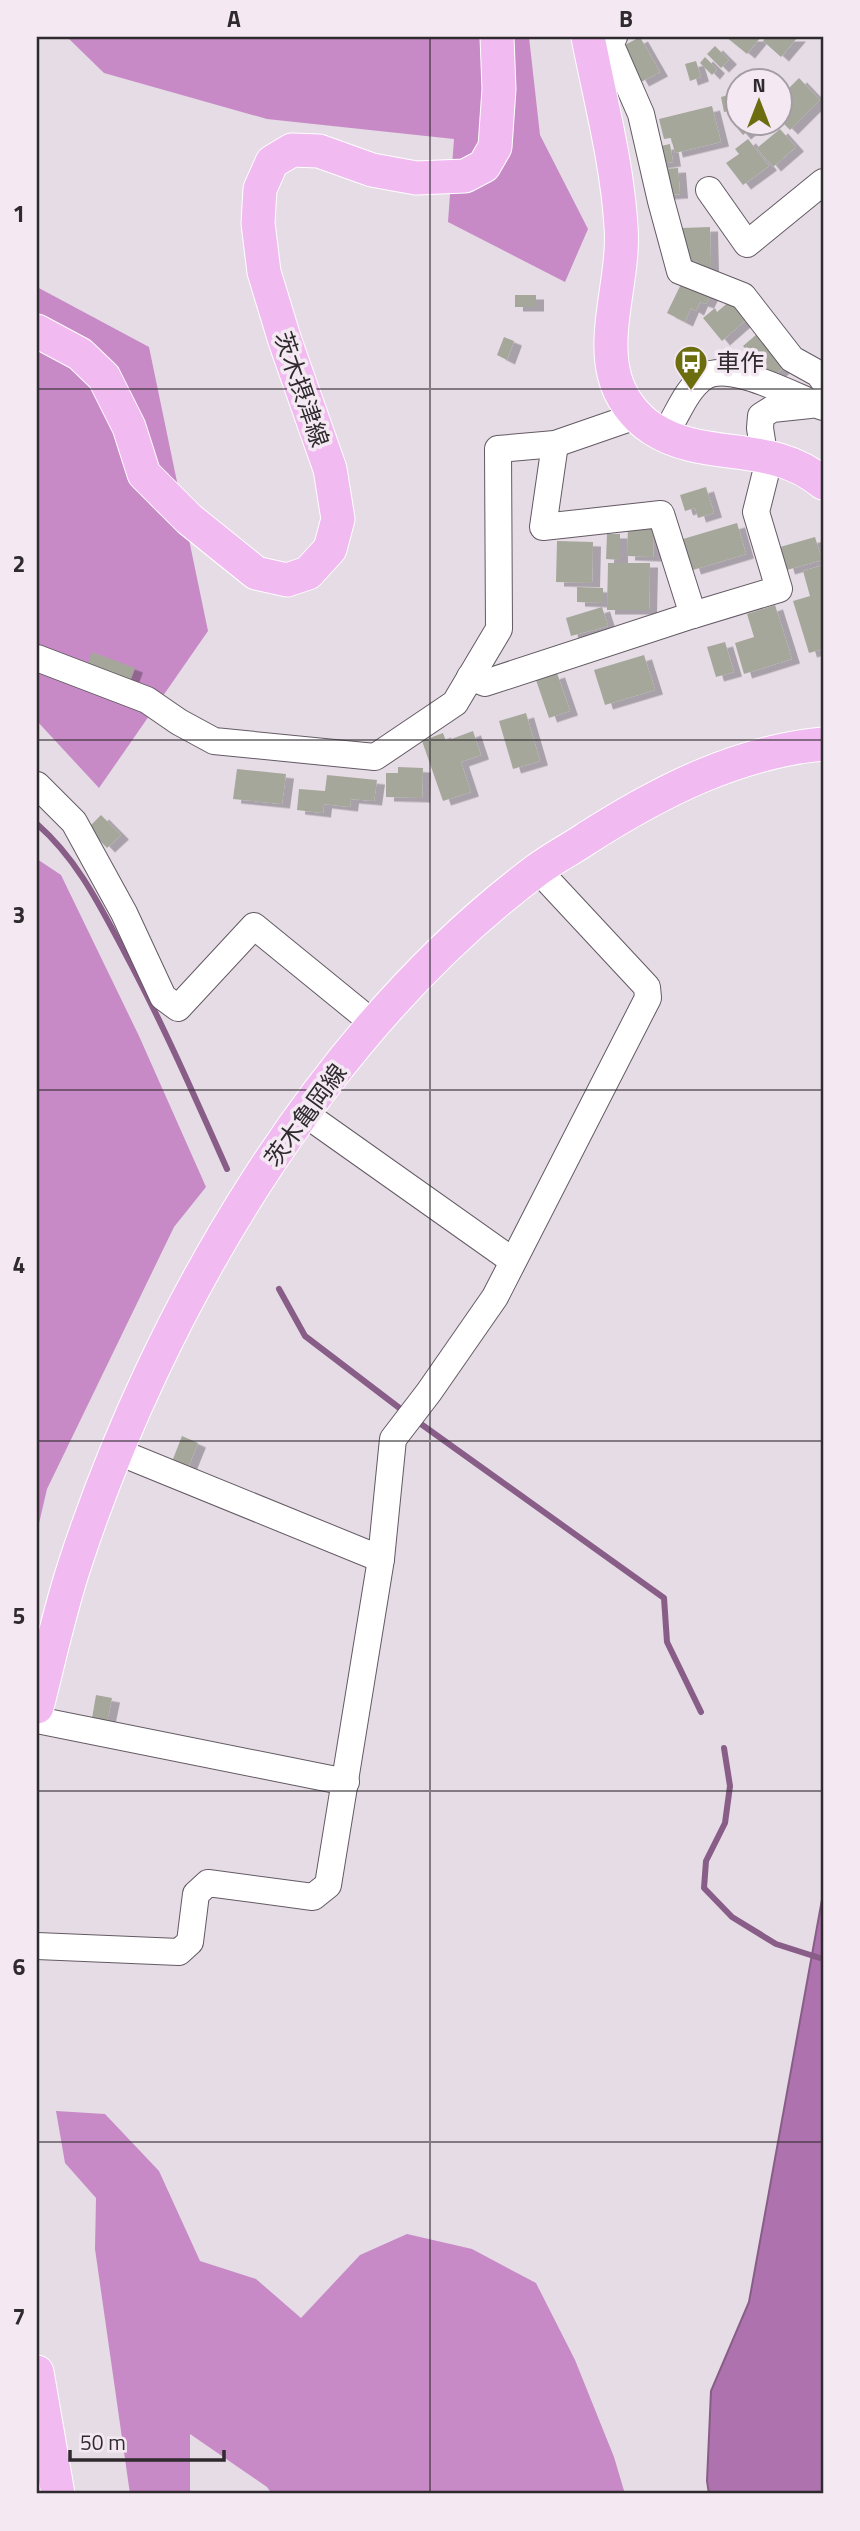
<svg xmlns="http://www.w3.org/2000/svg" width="860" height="2531" viewBox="0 0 860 2531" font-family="'Titillium Web','Noto Sans JP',sans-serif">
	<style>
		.forest { fill: #c78ac6 }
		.water { fill: #ae73ae; stroke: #885d87; stroke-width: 2 }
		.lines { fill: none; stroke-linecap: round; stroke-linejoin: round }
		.stream { stroke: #885d87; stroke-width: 6 }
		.building { fill: #a6a79b; filter: url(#shadow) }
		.minor-casing { stroke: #635a63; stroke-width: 28 }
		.major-casing { stroke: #fff; stroke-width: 35 }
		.minor { stroke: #fff; stroke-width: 26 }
		.major { stroke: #f1baf1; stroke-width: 33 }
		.grid { fill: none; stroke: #2e2a2d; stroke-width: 2; stroke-opacity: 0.55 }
		.labels { text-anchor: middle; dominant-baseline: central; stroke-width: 7; stroke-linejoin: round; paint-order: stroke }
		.poi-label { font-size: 24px; fill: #2e2a2d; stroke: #f4e9f3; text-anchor: start }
		.street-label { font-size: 24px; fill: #2e2a2d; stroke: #f4e9f3 }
		.neatline { fill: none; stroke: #2e2a2d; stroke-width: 2.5 }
		.grid-label { font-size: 23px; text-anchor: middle; font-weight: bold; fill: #2e2a2d }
	</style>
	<defs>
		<filter id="shadow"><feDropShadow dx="8" dy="4.5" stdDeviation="0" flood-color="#0004"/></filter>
	</defs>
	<rect width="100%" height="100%" fill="#e6dce6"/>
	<g class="forest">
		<path d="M 67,37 L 529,37 L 540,135 L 588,229 L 565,282 L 448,222 L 454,139 L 267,119 L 104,73 Z"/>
		<path d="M 37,287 L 149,347 L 208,631 L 99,788 L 37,721 Z"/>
		<path d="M 37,859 L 61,875 L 139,1036 L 206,1187 L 174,1227 L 47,1489 L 37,1532 Z"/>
		<path d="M 56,2111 L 105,2114 L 159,2171 L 200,2261 L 256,2279 L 301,2318 L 360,2255 L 407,2234 L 472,2249 L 536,2283 L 575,2360 L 614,2457 L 625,2494 L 272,2494 L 267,2487 L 190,2434 L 190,2490 L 193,2494 L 130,2494 L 95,2249 L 96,2198 L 65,2163 Z"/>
	</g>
	<path class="water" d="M 823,1894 L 823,2494 L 709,2494 L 707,2481 L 711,2391 L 749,2302 Z"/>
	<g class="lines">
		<g class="stream">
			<path d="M 37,824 C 77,859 99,904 124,951 C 162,1022 194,1095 227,1169"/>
			<path d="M 279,1289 L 305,1336 L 406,1413"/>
			<path d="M 414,1419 L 664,1598 L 667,1642 L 701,1712"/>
			<path d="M 724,1748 L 730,1786 L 725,1823 L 706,1861 L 704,1888 L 732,1917 L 776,1944 L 823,1959"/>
		</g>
	</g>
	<g class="building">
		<path d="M 640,37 L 660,72 L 641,82 L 621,47 Z"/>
		<path d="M 726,37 L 761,37 L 747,54 Z"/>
		<path d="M 766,37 L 798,37 L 781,57 L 763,41 Z"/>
		<path d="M 715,46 L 729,60 L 721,68 L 707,54 Z"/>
		<path d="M 705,57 L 717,69 L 712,75 L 700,63 Z"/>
		<path d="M 696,61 L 701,77 L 690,81 L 685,64 Z"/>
		<path d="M 799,78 L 820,100 L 790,130 L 780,120 L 780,97 Z"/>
		<path d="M 732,94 L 736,110 L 724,112 L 721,97 Z"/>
		<path d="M 712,106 L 721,142 L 675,153 L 671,138 L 664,139 L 659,119 Z"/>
		<path d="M 738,119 L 738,122 L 759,122 L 743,135 L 733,123 Z"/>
		<path d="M 780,129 L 796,147 L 773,167 L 757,148 Z"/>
		<path d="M 748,139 L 769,166 L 743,185 L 726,163 L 739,154 L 735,149 Z"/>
		<path d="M 670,144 L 673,162 L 659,164 L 656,147 Z"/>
		<path d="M 678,168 L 680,194 L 664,195 L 662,169 Z"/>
		<path d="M 710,227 L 711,268 L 698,268 L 697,261 L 684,262 L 682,228 Z"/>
		<path d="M 683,280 L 711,294 L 706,304 L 700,302 L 696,311 L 691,308 L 685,322 L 667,313 Z"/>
		<rect x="515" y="295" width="21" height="12"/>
		<path d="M 731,300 L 747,319 L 722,341 L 703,318 L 715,308 L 717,312 Z"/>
		<path d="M 757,334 L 786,365 L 772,378 L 743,346 Z"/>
		<path d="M 504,337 L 514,341 L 507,360 L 497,355 Z"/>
		<path d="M 706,487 L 714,513 L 698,518 L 695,508 L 685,511 L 680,495 Z"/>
		<path d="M 737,523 L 746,554 L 693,570 L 683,539 Z"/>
		<path d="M 628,526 L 654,527 L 653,557 L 627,556 Z"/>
		<path d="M 607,534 L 620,534 L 620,560 L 606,559 Z"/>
		<path d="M 815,537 L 822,560 L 787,570 L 780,547 Z"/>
		<path d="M 557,541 L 593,542 L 592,583 L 556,582 Z"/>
		<path d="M 608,563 L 650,563 L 649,610 L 607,610 Z"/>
		<path d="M 823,565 L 823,649 L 809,653 L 793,601 L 810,596 L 803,571 Z"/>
		<path d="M 577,587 L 603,588 L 603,603 L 577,602 Z"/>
		<path d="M 775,605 L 792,659 L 744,674 L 735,643 L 754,637 L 747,614 Z"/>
		<path d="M 602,607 L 608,626 L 571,636 L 566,618 Z"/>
		<path d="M 725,642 L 734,672 L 716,677 L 707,647 Z"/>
		<path d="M 92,652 L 135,668 L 129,684 L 86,669 Z"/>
		<path d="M 644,655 L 655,690 L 605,705 L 594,670 Z"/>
		<path d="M 557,673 L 570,711 L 549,718 L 536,680 Z"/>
		<path d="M 526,713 L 540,761 L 513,769 L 499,721 Z"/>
		<path d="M 473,731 L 481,755 L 461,762 L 471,792 L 443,801 L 422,741 L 443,733 L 446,741 Z"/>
		<path d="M 398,767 L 423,768 L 422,798 L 386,797 L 386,773 L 398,773 Z"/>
		<path d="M 237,769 L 286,774 L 282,804 L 233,799 Z"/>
		<path d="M 327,775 L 377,780 L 374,801 L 351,799 L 350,807 L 324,804 L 323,813 L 297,810 L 299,789 L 325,791 Z"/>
		<path d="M 101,815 L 121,835 L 107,848 L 88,828 Z"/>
		<path d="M 182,1436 L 198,1443 L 187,1470 L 171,1464 Z"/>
		<path d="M 96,1695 L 112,1698 L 106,1727 L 91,1724 Z"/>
	</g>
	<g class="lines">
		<defs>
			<g id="minor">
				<path d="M 614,37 L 610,43 L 641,114 L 661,201 L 680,271 L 743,296 L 792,359 L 819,374 L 823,380"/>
				<path d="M 709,190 L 747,244 L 823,182"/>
				<path d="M 664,435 C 677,417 685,390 704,377 C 730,360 797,398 823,407"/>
				<path d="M 555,444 L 543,527 L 661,514 L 693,615"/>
				<path d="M 764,454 L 760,428 L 761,416 L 772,409 L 810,405"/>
				<path d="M 37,658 L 147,700 L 179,722 L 214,741 L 375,757 L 455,703 L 499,629 L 498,449 L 555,444 L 636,416"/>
				<path d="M 470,677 L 485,683 L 693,615 L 779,589 L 756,512 L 770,456"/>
				<path d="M 37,785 L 74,822 L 124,913 L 163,997 L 178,1008 L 254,926 L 373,1023"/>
				<path d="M 304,1113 L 513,1261"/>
				<path d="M 116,1451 L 381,1559"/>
				<path d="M 37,1720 L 346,1782"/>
				<path d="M 37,1946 L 179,1952 L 190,1942 L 196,1894 L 208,1883 L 313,1897 L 328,1885 L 381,1559 L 393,1439 L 429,1392 L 495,1297 L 648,998 L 647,987 L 538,870"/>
			</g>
			<g id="major">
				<path d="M 588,37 C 600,99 617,162 621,226 C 625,274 603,328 614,374 C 619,396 634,417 653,429 C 706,463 771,439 823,483"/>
				<path d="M 37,331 L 80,354 L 104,377 L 129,427 L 144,474 L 189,519 L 256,573 L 287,580 L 308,573 L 330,549 L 338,519 L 330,469 L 285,341 L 264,272 L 258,223 L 260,189 L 272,162 L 292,150 L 319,151 L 372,170 L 416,178 L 465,176 L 484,166 L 495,147 L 499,89 L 497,37"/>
				<path d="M 37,1707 C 49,1660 59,1613 74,1567 C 157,1312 320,1032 537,870 C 553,858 571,849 587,838 C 659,792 737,752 823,744"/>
				<path d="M 37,2372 L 58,2494"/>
			</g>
		</defs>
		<use href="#minor" class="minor-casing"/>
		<use href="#major" class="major-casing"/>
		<use href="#minor" class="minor"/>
		<use href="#major" class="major"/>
	</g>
	<path class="grid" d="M 430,37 L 430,2494M 37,389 L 823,389M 37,740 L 823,740M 37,1090 L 823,1090M 37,1441 L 823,1441M 37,1791 L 823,1791M 37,2142 L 823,2142"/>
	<defs>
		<symbol id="bus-pin" viewBox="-11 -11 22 30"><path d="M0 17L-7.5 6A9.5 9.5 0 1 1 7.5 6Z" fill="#6b6d0f" stroke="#f4e9f3"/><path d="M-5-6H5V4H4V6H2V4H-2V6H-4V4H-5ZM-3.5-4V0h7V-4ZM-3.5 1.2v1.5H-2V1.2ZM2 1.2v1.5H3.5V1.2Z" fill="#fff"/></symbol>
	</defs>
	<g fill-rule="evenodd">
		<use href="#bus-pin" x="672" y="343" width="38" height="52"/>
	</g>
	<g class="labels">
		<g class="poi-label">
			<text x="716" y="362">車作</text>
		</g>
		<g class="street-label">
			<text transform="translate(302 389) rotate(71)">茨木摂津線</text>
			<text transform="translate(305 1115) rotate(-54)">茨木亀岡線</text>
		</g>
	</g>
	<rect width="860" height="2531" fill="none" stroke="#f4e9f3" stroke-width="77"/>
	<g transform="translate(759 102)"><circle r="33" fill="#f4e9f3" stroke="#a59da4" stroke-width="2"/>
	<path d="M0-5L12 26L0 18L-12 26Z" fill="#6b6d0f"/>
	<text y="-10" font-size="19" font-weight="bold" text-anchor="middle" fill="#2e2a2d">N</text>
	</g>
	<path d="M70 2450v10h154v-10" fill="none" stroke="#2e2a2d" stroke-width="3.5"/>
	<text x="80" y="2450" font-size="21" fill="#2e2a2d" stroke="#f4e9f3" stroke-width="5" paint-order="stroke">50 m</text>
	<rect x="38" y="38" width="784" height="2454" class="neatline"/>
	<g class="grid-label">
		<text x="234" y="27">A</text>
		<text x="626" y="27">B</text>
		<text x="19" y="222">1</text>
		<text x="19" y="572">2</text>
		<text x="19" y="923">3</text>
		<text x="19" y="1273">4</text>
		<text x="19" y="1624">5</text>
		<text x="19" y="1975">6</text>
		<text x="19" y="2325">7</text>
	</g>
</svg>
